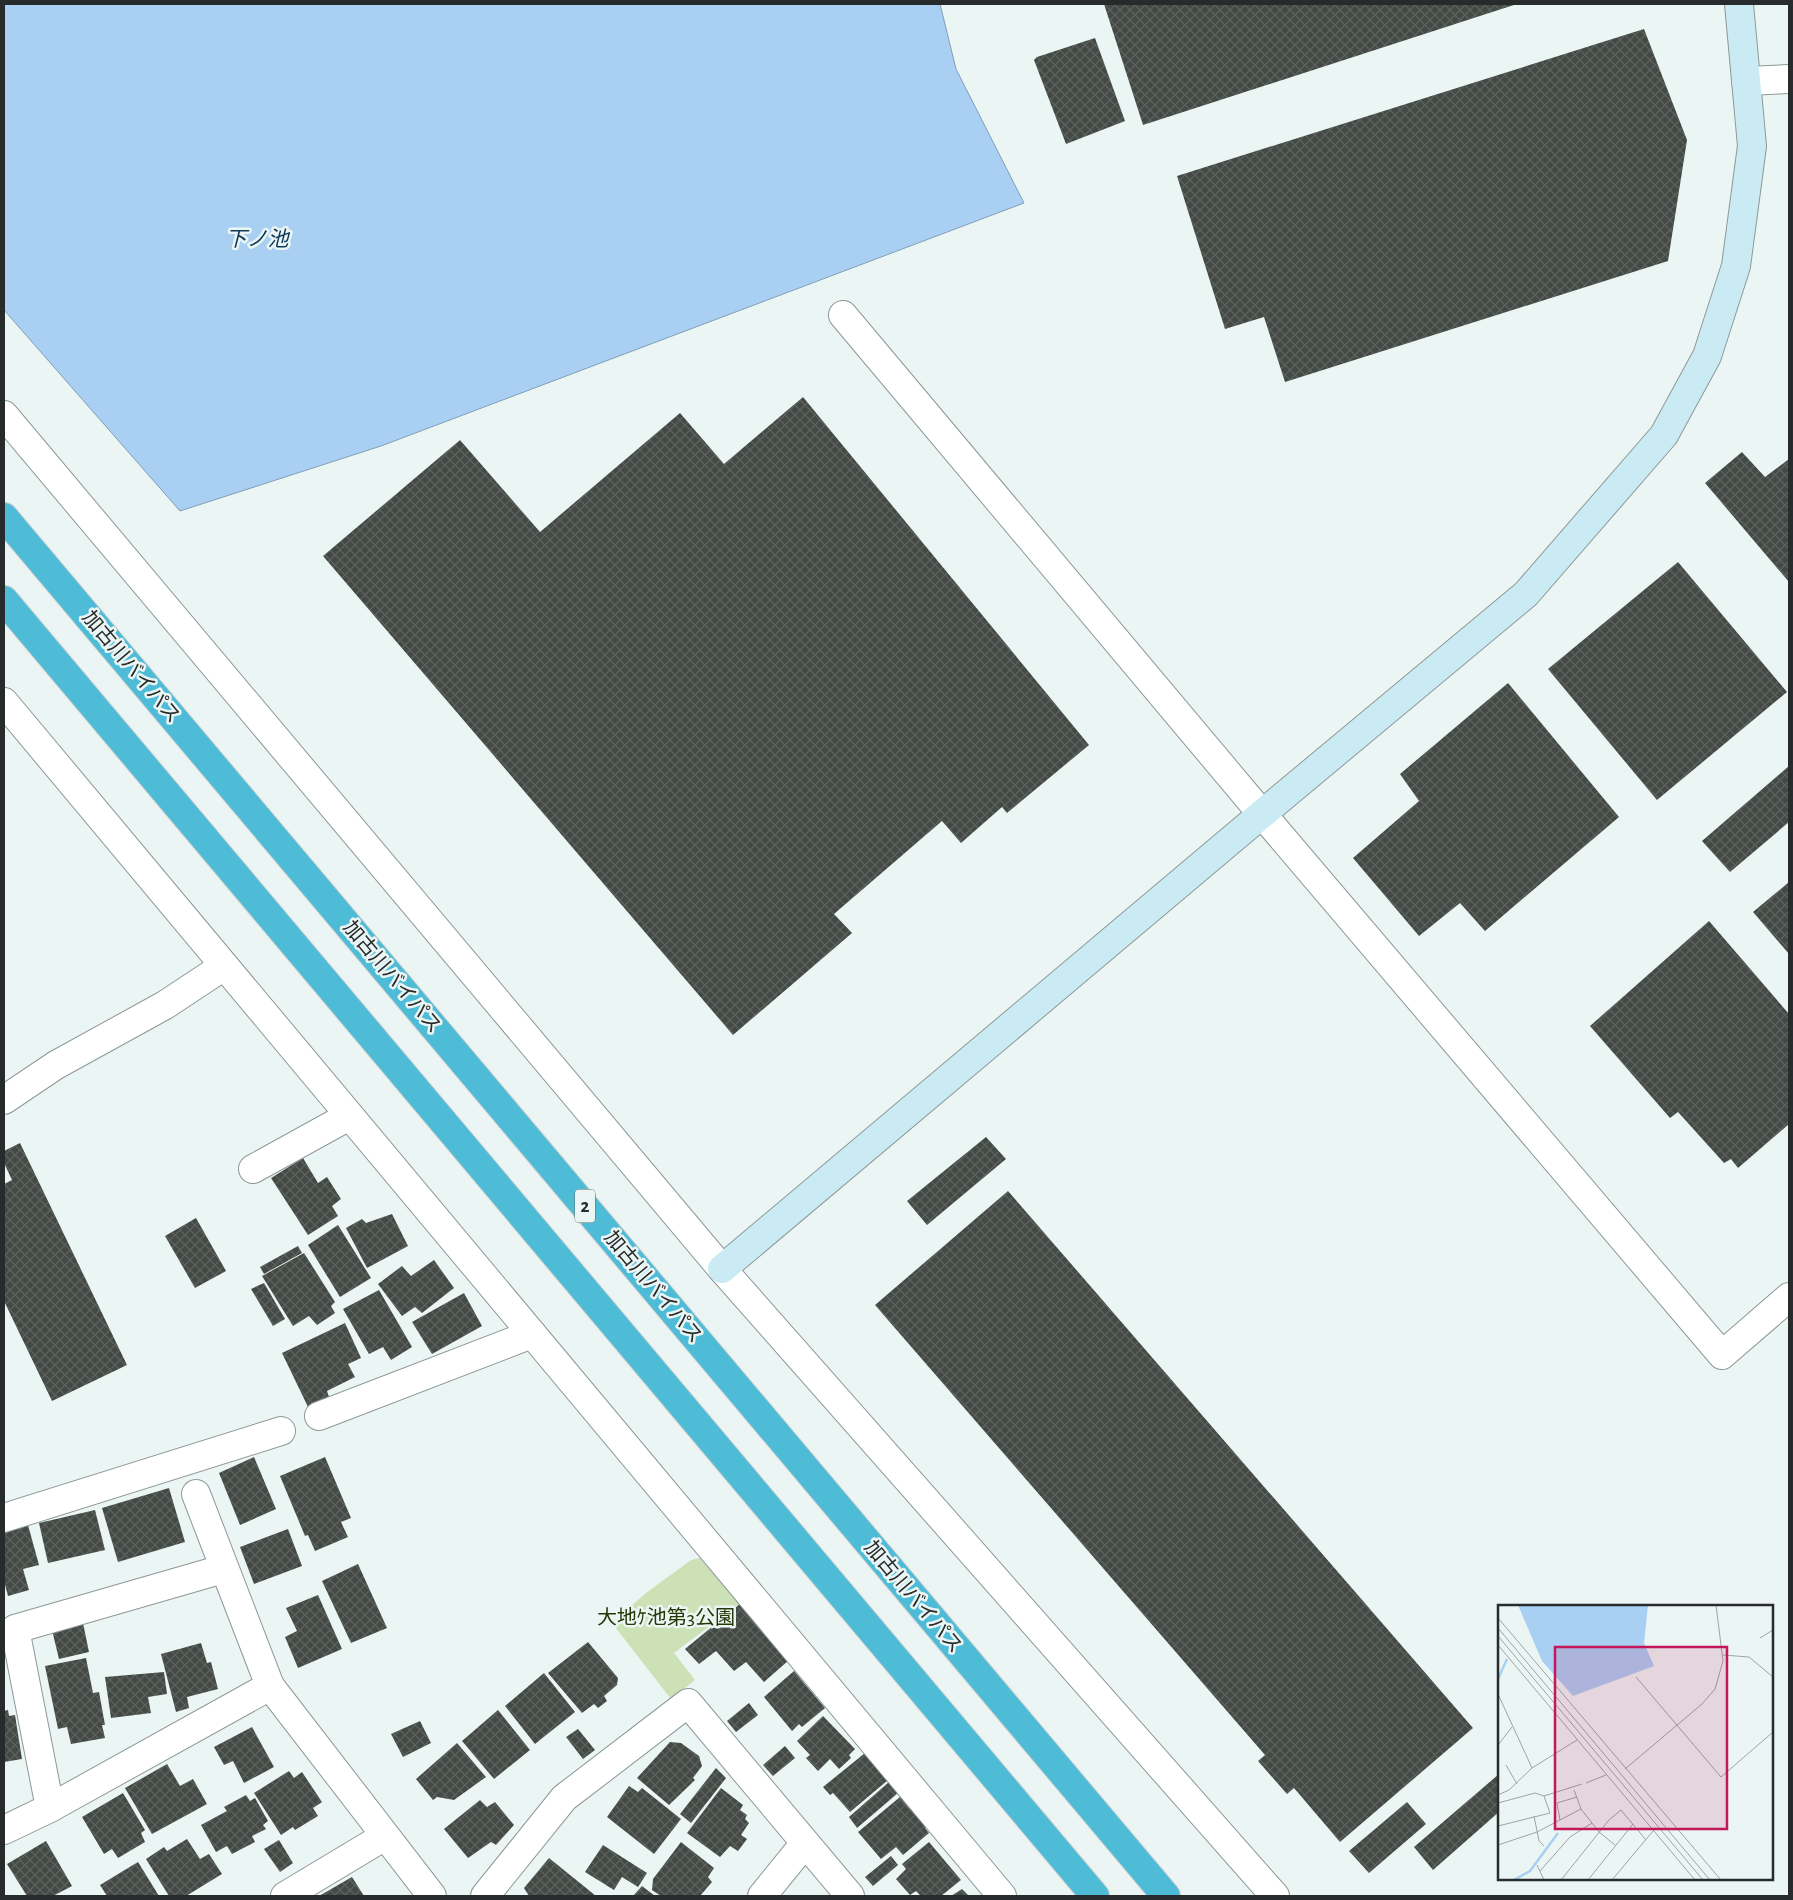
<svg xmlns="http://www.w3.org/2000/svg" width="1793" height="1900" viewBox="0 0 1793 1900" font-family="'Alegreya Sans','Noto Sans JP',sans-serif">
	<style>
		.park { fill: #cde1b7 }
		.water { fill: #a9cff2; stroke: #829eb6 }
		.building { fill: url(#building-cross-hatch) }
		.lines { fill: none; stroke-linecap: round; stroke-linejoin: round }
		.street-casing { stroke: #8e9897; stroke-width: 30 }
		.secondary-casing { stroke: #8e9897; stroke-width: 30 }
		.highway-casing { stroke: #cfd0d0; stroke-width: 30 }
		.street { stroke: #fff; stroke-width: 28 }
		.secondary { stroke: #caebf3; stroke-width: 28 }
		.highway { stroke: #4ebcd7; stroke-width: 28 }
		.labels { text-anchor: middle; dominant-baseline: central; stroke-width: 5; stroke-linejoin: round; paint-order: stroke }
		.shield { fill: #ebf6f4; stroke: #626867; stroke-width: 1 }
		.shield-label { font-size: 19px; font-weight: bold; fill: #272b2b }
		.street-label { font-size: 20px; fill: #272b2b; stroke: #ebf6f4 }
		.park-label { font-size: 20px; fill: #263806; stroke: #ebf6f4 }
		.water-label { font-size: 21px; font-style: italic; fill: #0c3859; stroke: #ebf6f4 }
		.inset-river { fill: none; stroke: #a9cff2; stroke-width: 2.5 }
		.inset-road { fill: none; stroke: #9da5a4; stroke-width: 1 }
		.view { fill: #c2185b; fill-opacity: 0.15; stroke: #c2185b; stroke-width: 2.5 }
		.inset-edge { fill: none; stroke: #272b2b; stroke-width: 2.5 }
	</style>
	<defs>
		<pattern id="building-cross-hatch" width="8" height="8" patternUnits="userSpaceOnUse" patternTransform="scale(1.25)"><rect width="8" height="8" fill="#434a45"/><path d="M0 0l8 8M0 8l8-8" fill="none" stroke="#5c615d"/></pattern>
	</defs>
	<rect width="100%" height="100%" fill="#ebf6f4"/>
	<path class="park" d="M 700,1558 L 739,1604 L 674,1653 L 695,1680 L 671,1699 L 612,1623 L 646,1593 L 691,1560 Z"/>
	<path class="water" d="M 4,4 L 940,4 L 956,69 L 1024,203 L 381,446 L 180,511 L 4,310 Z"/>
	<g class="building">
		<path d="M 1104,4 L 1517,4 L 1143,125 Z"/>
		<path d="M 1644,29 L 1687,140 L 1668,261 L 1285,382 L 1264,317 L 1225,329 L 1177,176 Z"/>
		<path d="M 1095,38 L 1125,121 L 1066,144 L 1034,60 L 1037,57 Z"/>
		<path d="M 803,397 L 1089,745 L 1007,813 L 1002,807 L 961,843 L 942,821 L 834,914 L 852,933 L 733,1035 L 323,556 L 460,440 L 540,532 L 680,413 L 724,464 Z"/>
		<path d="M 1742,452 L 1765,477 L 1789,459 L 1789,582 L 1705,483 Z"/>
		<path d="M 1678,562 L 1787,692 L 1657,800 L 1548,669 Z"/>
		<path d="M 1508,683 L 1619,817 L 1485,931 L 1460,903 L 1419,936 L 1353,858 L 1419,801 L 1400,774 Z"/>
		<path d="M 1789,766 L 1789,822 L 1730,872 L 1702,841 Z"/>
		<path d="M 1789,882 L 1789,954 L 1753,912 Z"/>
		<path d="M 1709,921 L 1789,1014 L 1789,1124 L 1738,1168 L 1731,1159 L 1724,1163 L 1678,1112 L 1670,1118 L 1590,1026 Z"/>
		<path d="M 986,1137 L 1006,1159 L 927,1225 L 907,1201 Z"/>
		<path d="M 20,1143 L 127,1365 L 52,1401 L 4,1301 L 4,1184 L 12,1180 L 4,1163 L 4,1151 Z"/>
		<path d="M 303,1158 L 318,1183 L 327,1177 L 341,1199 L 332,1206 L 338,1216 L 308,1235 L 271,1178 Z"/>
		<path d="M 1008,1191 L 1473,1728 L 1340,1842 L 1294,1788 L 1287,1794 L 1258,1761 L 1265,1755 L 875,1305 Z"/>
		<path d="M 392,1214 L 408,1246 L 367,1268 L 346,1228 L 362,1219 L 366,1223 Z"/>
		<path d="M 196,1218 L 226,1271 L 195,1288 L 165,1236 Z"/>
		<path d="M 338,1225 L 371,1278 L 340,1297 L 308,1245 Z"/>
		<path d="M 298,1246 L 302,1253 L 264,1274 L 260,1267 Z"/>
		<path d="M 304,1253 L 335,1302 L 331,1306 L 335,1313 L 317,1325 L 309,1316 L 293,1326 L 262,1276 Z"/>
		<path d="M 434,1260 L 454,1288 L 422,1313 L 415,1307 L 402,1316 L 378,1284 L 402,1266 L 411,1276 Z"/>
		<path d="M 264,1283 L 285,1319 L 273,1326 L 251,1289 Z"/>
		<path d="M 379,1290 L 412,1347 L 391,1360 L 383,1347 L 369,1354 L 343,1309 Z"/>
		<path d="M 464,1293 L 482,1326 L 432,1354 L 412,1322 Z"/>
		<path d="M 345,1323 L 361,1358 L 348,1364 L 355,1377 L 327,1391 L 330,1400 L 309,1409 L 282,1353 Z"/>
		<path d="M 254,1457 L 276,1509 L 240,1525 L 219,1473 Z"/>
		<path d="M 325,1457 L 351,1518 L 341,1522 L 348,1537 L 315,1551 L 308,1535 L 305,1536 L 280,1476 Z"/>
		<path d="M 169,1488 L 185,1542 L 118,1562 L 102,1508 Z"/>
		<path d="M 95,1510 L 105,1550 L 48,1563 L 39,1523 Z"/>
		<path d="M 28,1525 L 39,1565 L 23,1569 L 29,1590 L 8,1596 L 4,1581 L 4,1533 Z"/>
		<path d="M 288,1529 L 302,1566 L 254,1584 L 240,1547 Z"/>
		<path d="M 358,1564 L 387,1628 L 351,1643 L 322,1581 Z"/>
		<path d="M 318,1595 L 342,1649 L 298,1668 L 285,1637 L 297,1631 L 286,1608 Z"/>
		<path d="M 741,1603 L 789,1660 L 764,1682 L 746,1662 L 734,1671 L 716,1651 L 699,1664 L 685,1649 Z"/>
		<path d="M 83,1623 L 89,1652 L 59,1659 L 52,1630 Z"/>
		<path d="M 588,1642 L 618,1678 L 617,1685 L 604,1696 L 607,1701 L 598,1708 L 594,1704 L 582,1713 L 548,1673 Z"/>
		<path d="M 201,1643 L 207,1663 L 211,1662 L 218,1689 L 187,1697 L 189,1708 L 176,1712 L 161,1654 Z"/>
		<path d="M 86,1658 L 93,1693 L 99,1692 L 105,1725 L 102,1725 L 105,1738 L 71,1744 L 67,1727 L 58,1729 L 45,1666 Z"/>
		<path d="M 794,1671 L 825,1708 L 802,1727 L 799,1724 L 792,1731 L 764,1697 Z"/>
		<path d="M 164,1672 L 167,1694 L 148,1697 L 151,1713 L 111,1718 L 105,1677 Z"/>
		<path d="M 544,1673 L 575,1712 L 535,1744 L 505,1706 Z"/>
		<path d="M 749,1703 L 758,1715 L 736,1732 L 727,1721 Z"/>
		<path d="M 8,1710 L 9,1716 L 15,1715 L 22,1759 L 4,1762 L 4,1711 Z"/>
		<path d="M 498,1710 L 530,1750 L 494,1779 L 462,1741 Z"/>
		<path d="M 823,1716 L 855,1749 L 849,1755 L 851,1758 L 839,1769 L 830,1759 L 818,1771 L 806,1758 L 810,1755 L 797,1741 Z"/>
		<path d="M 420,1721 L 431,1743 L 403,1757 L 391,1734 Z"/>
		<path d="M 252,1727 L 274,1767 L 244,1783 L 233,1761 L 224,1765 L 214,1747 Z"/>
		<path d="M 578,1729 L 595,1750 L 583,1759 L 566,1737 Z"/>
		<path d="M 670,1742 L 681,1743 L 699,1756 L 702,1766 L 693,1778 L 695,1780 L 669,1805 L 637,1778 Z"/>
		<path d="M 457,1743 L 486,1777 L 454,1800 L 437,1797 L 433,1800 L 416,1779 Z"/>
		<path d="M 785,1746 L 795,1758 L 773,1776 L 763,1765 Z"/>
		<path d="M 865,1753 L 888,1780 L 850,1812 L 833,1793 L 830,1795 L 823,1787 Z"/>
		<path d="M 167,1764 L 180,1786 L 193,1779 L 207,1804 L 152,1834 L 125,1788 Z"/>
		<path d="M 716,1768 L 726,1778 L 691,1823 L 680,1814 Z"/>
		<path d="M 289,1771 L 294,1778 L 302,1772 L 322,1802 L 313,1808 L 318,1816 L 295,1830 L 293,1827 L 281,1835 L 254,1793 Z"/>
		<path d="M 1499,1774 L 1499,1812 L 1433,1870 L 1414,1847 Z"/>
		<path d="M 889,1782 L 898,1793 L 857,1828 L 849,1817 Z"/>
		<path d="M 629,1786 L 638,1792 L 642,1788 L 681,1819 L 654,1854 L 607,1817 Z"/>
		<path d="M 721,1788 L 743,1805 L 740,1810 L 747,1815 L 745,1819 L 749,1823 L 741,1835 L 747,1839 L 738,1851 L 730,1846 L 720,1857 L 687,1833 Z"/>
		<path d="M 123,1793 L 145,1830 L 141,1833 L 145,1842 L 118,1858 L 112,1849 L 104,1854 L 82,1817 Z"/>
		<path d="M 246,1795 L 250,1801 L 255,1798 L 268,1821 L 263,1825 L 266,1829 L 252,1836 L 255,1842 L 232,1854 L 227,1846 L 216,1852 L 201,1825 L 227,1811 L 224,1807 Z"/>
		<path d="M 900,1797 L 909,1808 L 912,1806 L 928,1826 L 925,1828 L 929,1833 L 903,1855 L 896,1847 L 881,1859 L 858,1832 Z"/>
		<path d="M 480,1800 L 487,1807 L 495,1802 L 514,1825 L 496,1845 L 491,1842 L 468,1858 L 444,1829 Z"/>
		<path d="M 1407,1802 L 1426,1824 L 1369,1873 L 1349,1851 Z"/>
		<path d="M 187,1839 L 200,1859 L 209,1854 L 222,1874 L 186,1896 L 169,1896 L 146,1859 L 164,1847 L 167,1851 Z"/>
		<path d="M 279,1840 L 293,1863 L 280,1872 L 264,1849 Z"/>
		<path d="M 46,1841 L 72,1886 L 53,1896 L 27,1896 L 7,1864 Z"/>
		<path d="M 681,1842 L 714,1868 L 708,1877 L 712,1882 L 700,1896 L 661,1896 L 652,1890 L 653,1879 Z"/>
		<path d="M 929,1842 L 961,1880 L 941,1896 L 921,1896 L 916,1891 L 910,1895 L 896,1879 L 906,1869 L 902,1864 Z"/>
		<path d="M 603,1845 L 647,1873 L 638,1887 L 622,1877 L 614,1890 L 585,1872 Z"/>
		<path d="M 891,1856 L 898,1865 L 873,1886 L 865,1877 Z"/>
		<path d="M 549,1858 L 596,1896 L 529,1896 L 524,1888 Z"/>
		<path d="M 138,1862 L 159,1896 L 107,1896 L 100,1885 Z"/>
		<path d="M 352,1877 L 364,1896 L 319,1896 Z"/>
		<path d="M 642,1886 L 655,1896 L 633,1896 Z"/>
		<path d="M 962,1889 L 969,1896 L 951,1896 Z"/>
	</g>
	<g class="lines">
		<defs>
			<g id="street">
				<path d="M 1746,81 L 1789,79"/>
				<path d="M 843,315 L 1262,814 L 1722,1355 L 1789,1297"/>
				<path d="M 4,415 L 722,1269 L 1275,1896"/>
				<path d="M 4,702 L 1002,1896"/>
				<path d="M 4,1100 L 56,1065 L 165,1005 L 224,966"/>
				<path d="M 253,1169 L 349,1116"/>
				<path d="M 319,1416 L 532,1334"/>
				<path d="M 196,1494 L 270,1686 L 432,1896"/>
				<path d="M 4,1518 L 281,1431"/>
				<path d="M 50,1808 L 15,1629 L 223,1569"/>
				<path d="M 4,1830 L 50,1808 L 270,1686"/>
				<path d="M 285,1896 L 385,1836"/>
				<path d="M 485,1896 L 564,1798 L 688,1703 L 850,1896"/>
				<path d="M 762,1896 L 805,1843"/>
			</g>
			<path id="secondary" d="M 722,1269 L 1262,814 L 1526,594 L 1664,435 L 1707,356 L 1736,266 L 1752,146 L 1739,4"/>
			<g id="highway">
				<path d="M 4,517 L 1166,1896"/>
				<path d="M 4,600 L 1095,1896"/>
			</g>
		</defs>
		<use href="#street" class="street-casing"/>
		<use href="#secondary" class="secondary-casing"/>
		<use href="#highway" class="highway-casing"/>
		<use href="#street" class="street"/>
		<use href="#secondary" class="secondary"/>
		<use href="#highway" class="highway"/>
	</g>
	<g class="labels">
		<rect class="shield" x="575" y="1189.5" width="20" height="33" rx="4"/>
		<g class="shield-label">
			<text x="585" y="1206">2</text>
		</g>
		<g class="street-label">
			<text transform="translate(131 667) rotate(50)">加古川バイパス</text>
			<text transform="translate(392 977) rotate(50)">加古川バイパス</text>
			<text transform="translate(653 1287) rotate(50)">加古川バイパス</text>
			<text transform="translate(913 1597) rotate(50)">加古川バイパス</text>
		</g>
		<g class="park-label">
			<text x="666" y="1618">大地ｹ池第3公園</text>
		</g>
		<g class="water-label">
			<text x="257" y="239">下ノ池</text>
		</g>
	</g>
	<g transform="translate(1498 1605)">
		<rect width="275" height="275" fill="#ebf6f4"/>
		<path d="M 20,0 L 150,0 L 146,38 L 156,61 L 75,91 L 44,56 Z" fill="#a9cff2"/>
		<path class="inset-river" d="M 0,74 L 9,54M 16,275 L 32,266 L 60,228"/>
		<path class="inset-road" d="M 0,13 L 223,275M 0,23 L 212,275M 0,31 L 205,275M 262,33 L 275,25M 0,40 L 197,275M 225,50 L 251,52 L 275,72M 138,72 L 223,172 L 275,127M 0,89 L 34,163 L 11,185 L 0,190M 0,140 L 14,122M 8,160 L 19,179M 34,163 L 79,135M 127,164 L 204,99 L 217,84 L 225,56 L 218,0M 88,178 L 108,170M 76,185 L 83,204 L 101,227 L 117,240M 0,198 L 37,188 L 46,191 L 84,179M 36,211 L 41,236 L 46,241M 62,215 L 59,198 L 79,192M 0,221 L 52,208 L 46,191M 0,240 L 39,227 L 83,204M 39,260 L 46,275M 42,266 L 72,232 L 94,218M 63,275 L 111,215 L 123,205 L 148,235M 90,275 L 135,219M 114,275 L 155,226"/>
		<path class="view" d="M 57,42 L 229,42 L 229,224 L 57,224 Z"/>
		<rect width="275" height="275" class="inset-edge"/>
	</g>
	<rect width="1793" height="1900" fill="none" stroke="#272b2b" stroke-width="10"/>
</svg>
